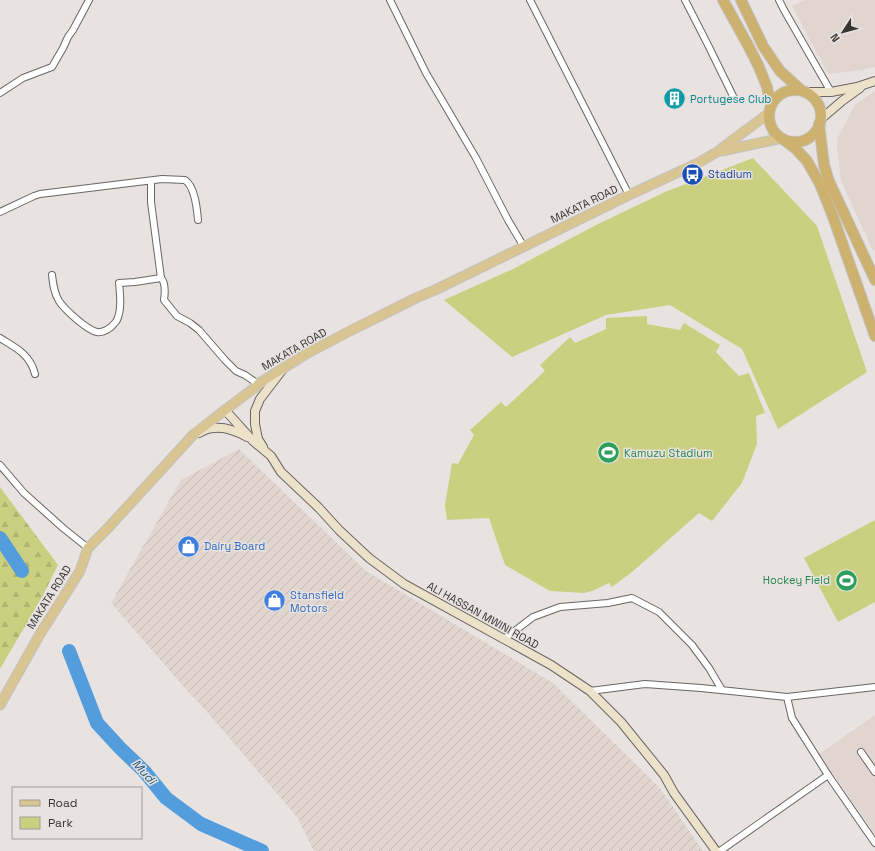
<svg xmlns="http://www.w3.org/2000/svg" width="875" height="851" viewBox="0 0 875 851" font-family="'Space Grotesk',sans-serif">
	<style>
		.built { fill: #e1d5cf }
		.industrial { fill: url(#industrial-furrows) }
		.forest { fill: url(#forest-firs) }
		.green { fill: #cbd080 }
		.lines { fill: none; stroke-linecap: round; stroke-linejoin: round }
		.river { stroke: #539ddd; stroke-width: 14 }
		.minor-casing { stroke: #6a6664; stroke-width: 8 }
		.secondary-casing { stroke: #6a6664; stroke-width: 10 }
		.primary-casing { stroke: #c3c2c2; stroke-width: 11 }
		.trunk-casing { stroke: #c3c2c2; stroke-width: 12 }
		.minor { stroke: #fff; stroke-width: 6 }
		.secondary { stroke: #ece2c9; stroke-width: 8 }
		.primary { stroke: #d9c592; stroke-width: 9 }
		.trunk { stroke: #ccb26e; stroke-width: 10 }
		.labels { text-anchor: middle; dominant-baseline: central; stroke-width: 3; stroke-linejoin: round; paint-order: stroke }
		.culture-label { font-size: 11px; fill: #0d838f; stroke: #e8e3e1; text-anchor: start }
		.transit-label { font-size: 11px; fill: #164399; stroke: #e8e3e1; text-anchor: start }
		.street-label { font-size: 11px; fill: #373534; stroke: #e8e3e1 }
		.leisure-label { font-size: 11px; fill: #27864d; stroke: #e8e3e1; text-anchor: start }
		.shop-label { font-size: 11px; fill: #366cbe; stroke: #e8e3e1; text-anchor: start }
		.water-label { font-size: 12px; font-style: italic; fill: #235783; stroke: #e8e3e1 }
	</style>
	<defs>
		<pattern id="industrial-furrows" width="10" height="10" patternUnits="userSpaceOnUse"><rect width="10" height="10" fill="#e1d5cf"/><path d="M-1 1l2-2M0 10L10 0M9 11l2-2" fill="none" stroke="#c2b7b2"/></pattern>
		<pattern id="forest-firs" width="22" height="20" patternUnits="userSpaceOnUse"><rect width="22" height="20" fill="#cbd080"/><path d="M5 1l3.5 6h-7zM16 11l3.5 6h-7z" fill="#afb36f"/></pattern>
	</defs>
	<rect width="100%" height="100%" fill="#e8e3e1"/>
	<g class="built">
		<path d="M 805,0 L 875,0 L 875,67 L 862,70 L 828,74 L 792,6 Z"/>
		<path d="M 875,91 L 875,250 L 873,251 L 841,181 L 837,147 L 838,137 L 855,105 Z"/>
		<path d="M 875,715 L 875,834 L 819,754 Z"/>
	</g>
	<path class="industrial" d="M 239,449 L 366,571 L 553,683 L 659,787 L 703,851 L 314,851 L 297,817 L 208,713 L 184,687 L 111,603 L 181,480 Z"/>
	<path class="forest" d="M 0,487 L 58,565 L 42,597 L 0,669 Z"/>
	<g class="green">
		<path d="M 753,158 L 817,226 L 867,372 L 778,429 L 742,349 L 670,305 L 606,315 L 512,357 L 444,300 L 513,269 L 596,225 L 665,192 Z"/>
		<path d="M 647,316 L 647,324 L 680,330 L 684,323 L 720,345 L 716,352 L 739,376 L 749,373 L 765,413 L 756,416 L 757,444 L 742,483 L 712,521 L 699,513 L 632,572 L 612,587 L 609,583 L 592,591 L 584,593 L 550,591 L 505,565 L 489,518 L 447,520 L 445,505 L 452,463 L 458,464 L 474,435 L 470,430 L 501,402 L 506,407 L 545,371 L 540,365 L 570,337 L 575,343 L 606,329 L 606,318 Z"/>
		<path d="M 875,520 L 875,602 L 838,622 L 804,558 Z"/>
	</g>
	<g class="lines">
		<g class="river">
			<path d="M 0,538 L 22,571"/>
			<path d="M 69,651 L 97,723 L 120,748 L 144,771 L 166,798 L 201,824 L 262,851"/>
		</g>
		<defs>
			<g id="minor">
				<path d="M 390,0 L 426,73 L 476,158 L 508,220 L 524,247"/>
				<path d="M 530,0 L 629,195"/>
				<path d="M 685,0 L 707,43 L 734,98"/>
				<path d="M 779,0 L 784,10 L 831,92"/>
				<path d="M 0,93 L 23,78 L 52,67 L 63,48 L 68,37 L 73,30 L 89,0"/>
				<path d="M 151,181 L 151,202 L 161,278 C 166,283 165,293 164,300 L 177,316 L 190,323 L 199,330 L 225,360 L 236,371 L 245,375 L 258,384"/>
				<path d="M 0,212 L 34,196 L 40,194 L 162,179 L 185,180 C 195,187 197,208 198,220"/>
				<path d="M 52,275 C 53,284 54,293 59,301 C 65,310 87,330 97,332 C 102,333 107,330 111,327 C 113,325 116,322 117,320 C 122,309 120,294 119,283 L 135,282 L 161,278"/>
				<path d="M 0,338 C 16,348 30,354 35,374"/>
				<path d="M 0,465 L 24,493 L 63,528 L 88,548"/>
				<path d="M 504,639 L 533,617 L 560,607 L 608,603 L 632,598 L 659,612 L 692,645 L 709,668 L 722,690"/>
				<path d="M 590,691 L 645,684 L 701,688 L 787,697 L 875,687"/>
				<path d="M 787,697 L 792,718 L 828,775 L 875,843"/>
				<path d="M 861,752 L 875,772"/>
				<path d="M 720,851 L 828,775"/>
			</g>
			<g id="secondary">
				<path d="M 806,92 L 831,92 L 857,87 L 875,81"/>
				<path d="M 821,119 L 842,101 L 860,88"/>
				<path d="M 225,410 L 253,441 L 271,456 L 281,472 L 319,508 L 339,530 L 369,558 L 404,584 L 551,665 L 590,691 L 621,722 L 664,775 L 674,793 L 716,851"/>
				<path d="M 199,433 C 204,430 209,428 215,428 C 226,427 238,432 247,437"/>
				<path d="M 263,447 L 258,439 L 255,424 L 255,411 L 260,399 L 283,369"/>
			</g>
			<g id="primary">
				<path d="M 722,151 L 782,138"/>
				<path d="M 0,705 L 40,634 L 80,571 L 88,548 L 108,528 L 193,435 L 225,410 L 257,386 L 258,384 L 306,354 L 346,333 L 416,298 L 435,290 L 472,272 L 629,195 L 698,163 L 717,152 L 769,113"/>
			</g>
			<g id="trunk">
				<path d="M 723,0 L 749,47 L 759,67 L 767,87 L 771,105"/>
				<path d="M 741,0 L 763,46 L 780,71 L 801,90"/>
				<circle cx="795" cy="116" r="26"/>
				<path d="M 819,124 L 824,165 L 829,181 L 875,280"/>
				<path d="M 784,140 L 796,149 L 807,161 L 820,184 L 832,214 L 875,336"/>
			</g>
		</defs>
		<use href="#minor" class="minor-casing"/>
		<use href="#secondary" class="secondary-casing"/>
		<use href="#primary" class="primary-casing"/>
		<use href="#trunk" class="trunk-casing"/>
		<use href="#minor" class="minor"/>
		<use href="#secondary" class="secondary"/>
		<use href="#primary" class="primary"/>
		<use href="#trunk" class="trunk"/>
	</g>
	<defs>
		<symbol id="building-disc" viewBox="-11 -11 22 22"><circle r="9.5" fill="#0f9aa8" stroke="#e8e3e1"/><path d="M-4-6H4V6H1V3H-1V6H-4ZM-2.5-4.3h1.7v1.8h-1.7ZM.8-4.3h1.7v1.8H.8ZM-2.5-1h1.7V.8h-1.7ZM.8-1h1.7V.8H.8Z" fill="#fff"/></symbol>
		<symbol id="bus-disc" viewBox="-11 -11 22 22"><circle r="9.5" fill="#1a4fb4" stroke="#e8e3e1"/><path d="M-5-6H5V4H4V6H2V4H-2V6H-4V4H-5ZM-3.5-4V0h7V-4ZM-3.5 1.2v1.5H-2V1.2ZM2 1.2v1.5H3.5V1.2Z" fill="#fff"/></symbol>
		<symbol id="stadium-disc" viewBox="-11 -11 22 22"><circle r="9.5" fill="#2e9e5b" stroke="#e8e3e1"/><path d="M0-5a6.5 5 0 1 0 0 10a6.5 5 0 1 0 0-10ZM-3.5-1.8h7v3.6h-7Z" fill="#fff"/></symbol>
		<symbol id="shop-disc" viewBox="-11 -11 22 22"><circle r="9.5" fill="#3f7fe0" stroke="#e8e3e1"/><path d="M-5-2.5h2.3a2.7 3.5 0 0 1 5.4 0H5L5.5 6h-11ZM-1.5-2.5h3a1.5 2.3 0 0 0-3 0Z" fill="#fff"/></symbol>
	</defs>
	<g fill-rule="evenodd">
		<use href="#building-disc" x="662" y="86" width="25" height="25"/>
		<use href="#bus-disc" x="680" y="162" width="25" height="25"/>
		<use href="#stadium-disc" x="596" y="440" width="25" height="25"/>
		<use href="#shop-disc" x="176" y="534" width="25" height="25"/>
		<use href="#stadium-disc" x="834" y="568" width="25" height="25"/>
		<use href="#shop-disc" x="262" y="588" width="25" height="25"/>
	</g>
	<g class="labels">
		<g class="culture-label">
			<text x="690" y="99">Portugese Club</text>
		</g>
		<g class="transit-label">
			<text x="708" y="174">Stadium</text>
		</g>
		<g class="street-label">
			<text transform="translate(584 204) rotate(-26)">MAKATA ROAD</text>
			<text transform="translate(294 349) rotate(-30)">MAKATA ROAD</text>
			<text transform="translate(49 597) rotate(-58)">MAKATA ROAD</text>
			<text transform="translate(483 615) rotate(29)">ALI HASSAN MWINI ROAD</text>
		</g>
		<g class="leisure-label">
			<text x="624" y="453">Kamuzu Stadium</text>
			<text x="830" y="580" text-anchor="end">Hockey Field</text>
		</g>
		<g class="shop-label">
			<text x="204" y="546">Dairy Board</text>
			<text x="290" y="595">Stansfield<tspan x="290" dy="13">Motors</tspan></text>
		</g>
		<g class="water-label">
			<text transform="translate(144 772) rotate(48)">Mudi</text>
		</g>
	</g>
	<rect x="12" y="787" width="130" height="52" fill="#e8e3e1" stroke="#a19d9c"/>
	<rect x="20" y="800" width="20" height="6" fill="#d9c592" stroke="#a19d9c"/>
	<text x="48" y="807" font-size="12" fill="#373534">Road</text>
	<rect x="20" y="817" width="20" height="12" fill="#cbd080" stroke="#a19d9c"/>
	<text x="48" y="827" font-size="12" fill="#373534">Park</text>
	<g transform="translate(843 32) rotate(234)" stroke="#e8e3e1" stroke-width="3" paint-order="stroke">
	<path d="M0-3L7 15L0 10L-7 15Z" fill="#373534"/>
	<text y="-6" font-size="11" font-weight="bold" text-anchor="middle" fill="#373534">N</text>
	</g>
</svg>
